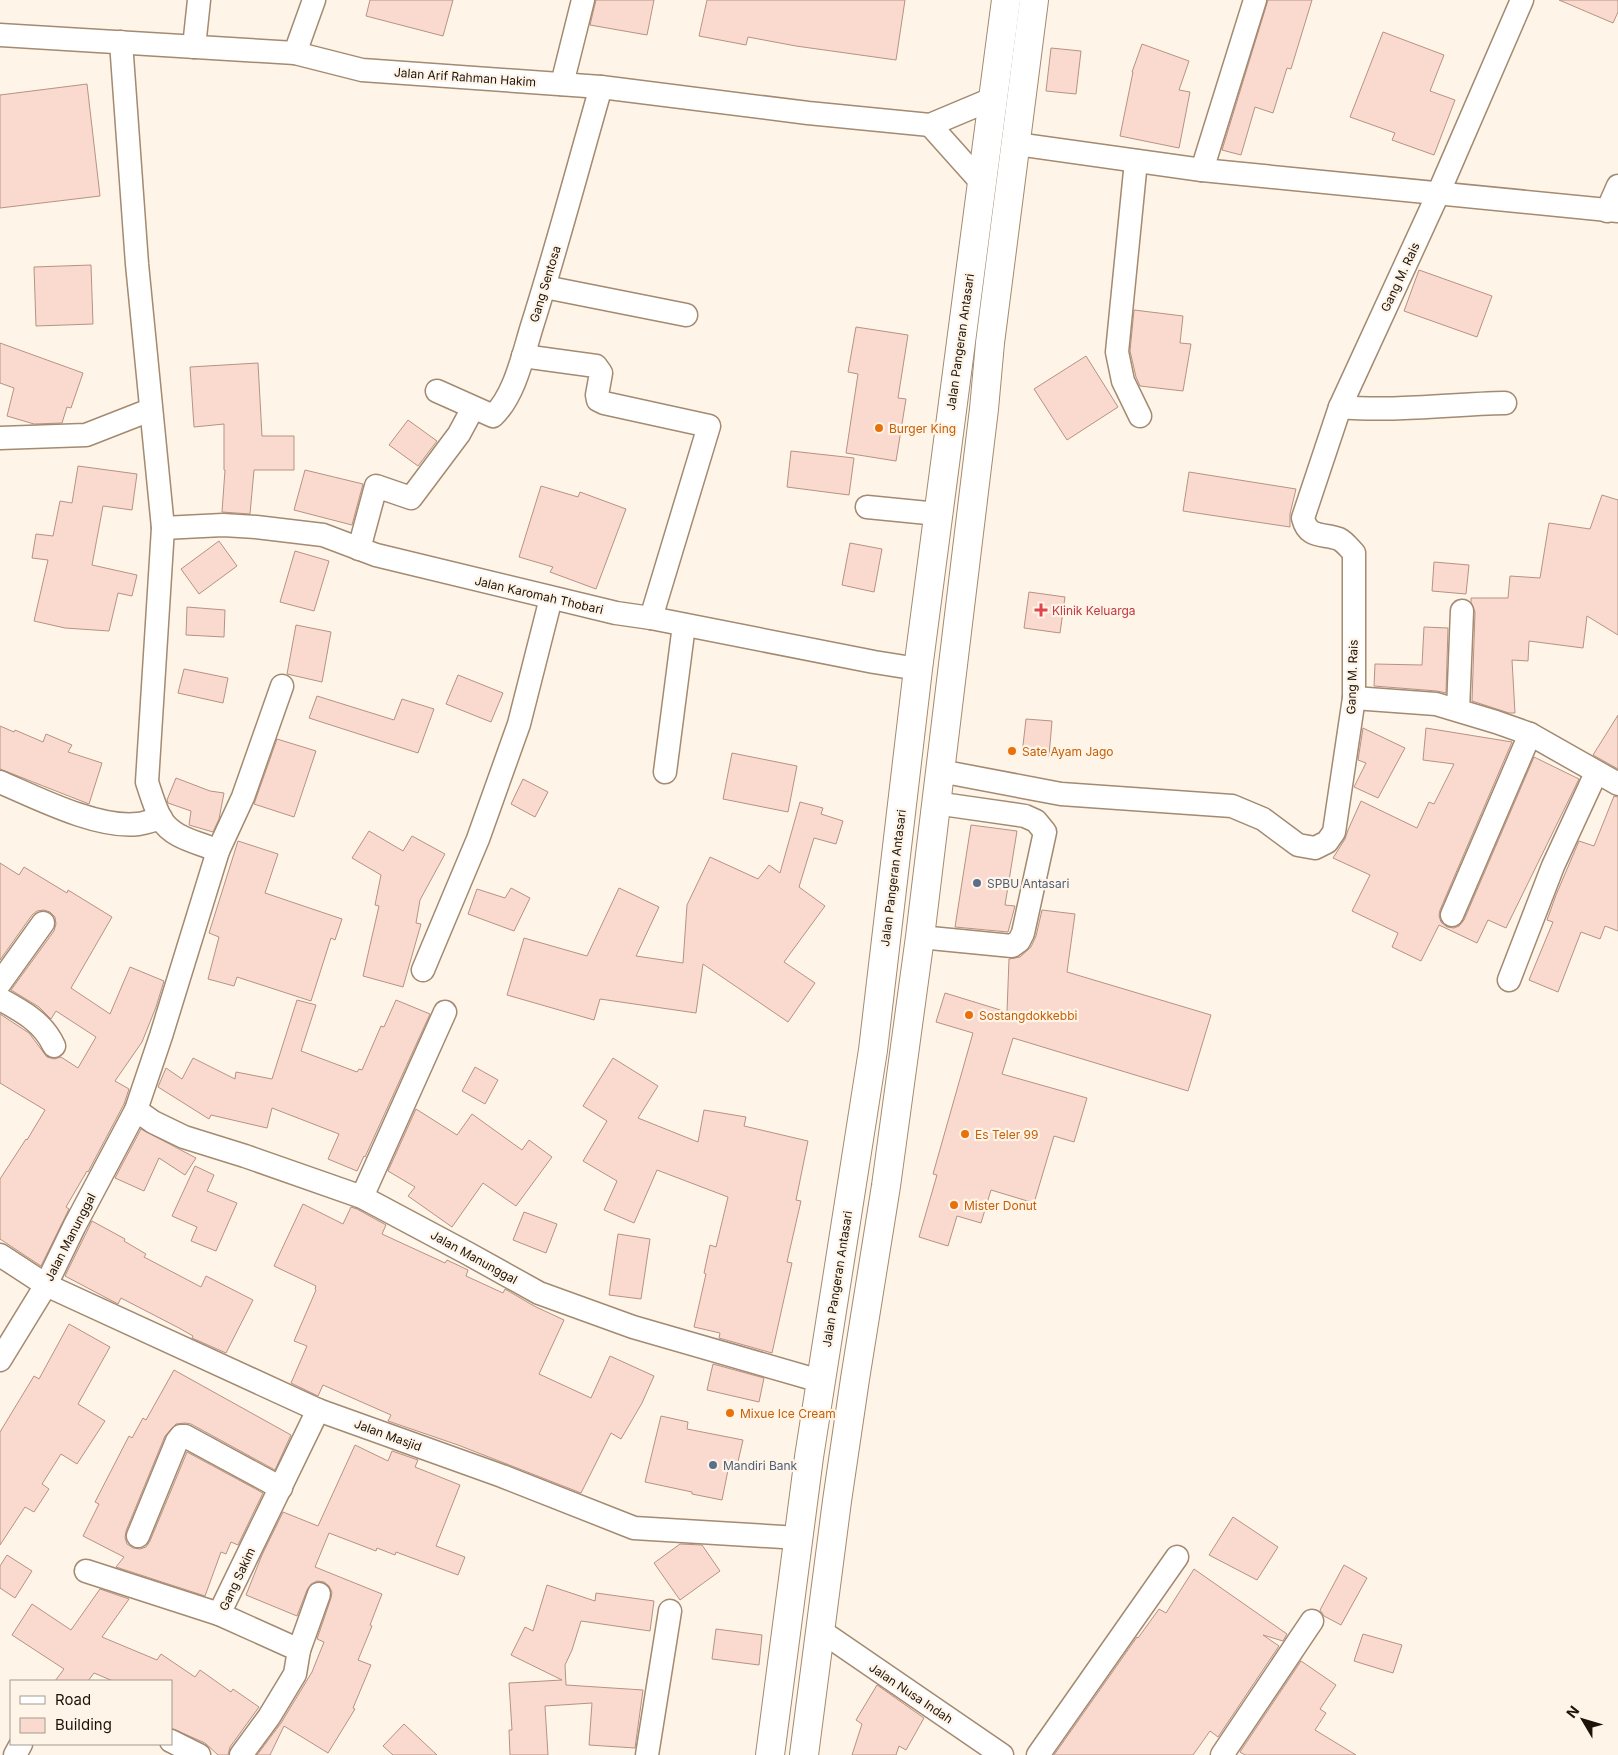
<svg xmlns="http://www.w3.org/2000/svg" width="1618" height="1755" viewBox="0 0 1618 1755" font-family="Inter,sans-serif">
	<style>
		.building { fill: #fadace; stroke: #b79284 }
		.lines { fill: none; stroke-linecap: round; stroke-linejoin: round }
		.minor-casing { stroke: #a38a70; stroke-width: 25 }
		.major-casing { stroke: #a38a70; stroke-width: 30 }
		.minor { stroke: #fff; stroke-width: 22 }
		.major { stroke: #fff; stroke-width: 28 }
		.food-dot { fill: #e8710a; stroke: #fff4e8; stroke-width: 2 }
		.health-dot { fill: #e0444e; stroke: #fff4e8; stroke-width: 2 }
		.service-dot { fill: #5c6f8a; stroke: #fff4e8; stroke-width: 2 }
		.labels { text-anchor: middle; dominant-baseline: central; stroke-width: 4.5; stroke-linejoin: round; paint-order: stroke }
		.street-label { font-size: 12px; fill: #1d1309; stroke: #fff4e8 }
		.food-label { font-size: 12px; fill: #c56008; stroke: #fff4e8; text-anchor: start }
		.health-label { font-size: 12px; fill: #be3a42; stroke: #fff4e8; text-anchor: start }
		.service-label { font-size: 12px; fill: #4e5e75; stroke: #fff4e8; text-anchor: start }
	</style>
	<rect width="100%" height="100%" fill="#fff4e8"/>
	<g class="building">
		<path d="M 370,0 L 453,0 L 443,36 L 366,16 Z"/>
		<path d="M 596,0 L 654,0 L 647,35 L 590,25 Z"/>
		<path d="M 707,0 L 905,0 L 896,60 L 796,46 L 748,37 L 746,45 L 699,36 Z"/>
		<path d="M 1268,0 L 1312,0 L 1291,69 L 1287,68 L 1273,113 L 1255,107 L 1241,155 L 1222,150 Z"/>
		<path d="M 1559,0 L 1618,0 L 1618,12 L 1613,23 Z"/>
		<path d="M 1383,32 L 1444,55 L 1430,91 L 1455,100 L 1434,155 L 1392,140 L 1395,133 L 1350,117 Z"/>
		<path d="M 1142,44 L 1189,61 L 1179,90 L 1190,92 L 1179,148 L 1120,136 L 1133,72 L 1132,72 Z"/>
		<path d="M 1051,48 L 1081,51 L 1076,94 L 1046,91 Z"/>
		<path d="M 87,84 L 100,196 L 0,208 L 0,95 Z"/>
		<path d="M 91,265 L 93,324 L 36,326 L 34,267 Z"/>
		<path d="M 1419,270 L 1492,296 L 1477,337 L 1404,311 Z"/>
		<path d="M 1134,310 L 1183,316 L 1180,343 L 1191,344 L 1183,391 L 1140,386 L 1136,377 L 1130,351 Z"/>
		<path d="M 856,327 L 908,335 L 898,398 L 906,399 L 896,461 L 846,453 L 858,374 L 848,372 Z"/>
		<path d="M 0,343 L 83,373 L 71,408 L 67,407 L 62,423 L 34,424 L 7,416 L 14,388 L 0,383 Z"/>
		<path d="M 1086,356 L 1118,407 L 1067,440 L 1034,389 Z"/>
		<path d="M 258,363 L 262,436 L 294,436 L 294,470 L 254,470 L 250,514 L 222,512 L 225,470 L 224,470 L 224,424 L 194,427 L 190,367 Z"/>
		<path d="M 408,420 L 437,441 L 418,466 L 389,445 Z"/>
		<path d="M 791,451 L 854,458 L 849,495 L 787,487 Z"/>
		<path d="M 78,466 L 137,474 L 132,510 L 103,506 L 92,565 L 137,575 L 132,596 L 118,593 L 109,631 L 65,628 L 34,621 L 48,560 L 32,558 L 36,534 L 53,536 L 60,501 L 72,503 Z"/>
		<path d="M 305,470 L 363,484 L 352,525 L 294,510 Z"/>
		<path d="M 1189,472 L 1296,489 L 1290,514 L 1290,527 L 1183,511 Z"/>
		<path d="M 541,486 L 578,497 L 580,492 L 626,509 L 596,589 L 550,572 L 553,567 L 519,557 Z"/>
		<path d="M 1602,495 L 1618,500 L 1618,635 L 1587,616 L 1583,648 L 1529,641 L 1528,661 L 1512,660 L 1515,713 L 1509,713 L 1472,701 L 1475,612 L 1471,602 L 1471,598 L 1508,598 L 1510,576 L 1540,578 L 1549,523 L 1590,529 Z"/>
		<path d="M 219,541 L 237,566 L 199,594 L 181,569 Z"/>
		<path d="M 850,543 L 882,549 L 874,592 L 842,585 Z"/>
		<path d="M 295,551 L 329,561 L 314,611 L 280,602 Z"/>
		<path d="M 1434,562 L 1469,565 L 1466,594 L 1432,591 Z"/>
		<path d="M 1029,592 L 1065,597 L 1060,633 L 1024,628 Z"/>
		<path d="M 187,607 L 225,610 L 224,637 L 186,635 Z"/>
		<path d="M 296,625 L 331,632 L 322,682 L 287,674 Z"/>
		<path d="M 1424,627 L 1448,628 L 1446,693 L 1437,691 L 1374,686 L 1375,664 L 1422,665 Z"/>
		<path d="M 184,669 L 228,678 L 223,703 L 178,693 Z"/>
		<path d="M 458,675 L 503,693 L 491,722 L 446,704 Z"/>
		<path d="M 317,696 L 394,720 L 402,699 L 434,709 L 418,753 L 309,718 Z"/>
		<path d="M 1618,715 L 1618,769 L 1593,755 Z"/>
		<path d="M 1026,719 L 1052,721 L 1049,756 L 1022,754 Z"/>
		<path d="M 0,726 L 14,732 L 15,730 L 43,742 L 46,734 L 72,745 L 68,752 L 102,763 L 89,804 L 0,769 Z"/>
		<path d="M 1363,728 L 1405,748 L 1378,798 L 1354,787 L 1366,763 L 1358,760 Z"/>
		<path d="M 1426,728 L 1512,742 L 1440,910 L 1439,916 L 1441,922 L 1447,927 L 1454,928 L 1459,926 L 1464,920 L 1534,757 L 1579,779 L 1506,928 L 1488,920 L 1477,943 L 1439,925 L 1421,961 L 1392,947 L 1398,933 L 1352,911 L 1370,875 L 1333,858 L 1345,839 L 1348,830 L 1361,801 L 1417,828 L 1429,802 L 1434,804 L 1454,764 L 1423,760 Z"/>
		<path d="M 277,739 L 316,751 L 294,817 L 254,804 Z"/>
		<path d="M 732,753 L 797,766 L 788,812 L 723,799 Z"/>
		<path d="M 176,778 L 210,791 L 224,793 L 219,819 L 213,832 L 189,825 L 191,811 L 168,803 L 167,800 Z"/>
		<path d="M 523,779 L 548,792 L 535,817 L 511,804 Z"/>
		<path d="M 1614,796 L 1618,797 L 1618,931 L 1605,926 L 1600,939 L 1581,932 L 1558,992 L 1529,980 L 1553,922 L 1547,920 L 1556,895 L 1579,841 L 1594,846 Z"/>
		<path d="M 800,802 L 823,808 L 821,814 L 843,821 L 836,844 L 814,838 L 799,887 L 825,906 L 784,962 L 815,983 L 788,1022 L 703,964 L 696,1013 L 600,999 L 594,1020 L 507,995 L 524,938 L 587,956 L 619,888 L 659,907 L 636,956 L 683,963 L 687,905 L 710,857 L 758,879 L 769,865 L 780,873 Z"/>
		<path d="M 971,825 L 1017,831 L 1005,905 L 1015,906 L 1008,932 L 955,927 Z"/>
		<path d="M 369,831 L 403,851 L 412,836 L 445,854 L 420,900 L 416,923 L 421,924 L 403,987 L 363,976 L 379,906 L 375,905 L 381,875 L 352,858 Z"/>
		<path d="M 238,841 L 278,854 L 265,893 L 342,919 L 335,940 L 331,938 L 311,1001 L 237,977 L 234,986 L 208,979 L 219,937 L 209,933 Z"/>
		<path d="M 0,863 L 19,875 L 24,867 L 67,893 L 68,890 L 112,917 L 71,988 L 110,1014 L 130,967 L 164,981 L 156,1007 L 142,1042 L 115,1081 L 129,1089 L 124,1104 L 88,1172 L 87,1171 L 66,1207 L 69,1209 L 41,1266 L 0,1239 L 0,1179 L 26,1139 L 27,1140 L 45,1110 L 0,1083 L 0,1014 L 29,1033 L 47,1057 L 54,1059 L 61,1057 L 78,1068 L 96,1037 L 56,1011 L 51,1019 L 39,1007 L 11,990 L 54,931 L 56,924 L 55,917 L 50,912 L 44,910 L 37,911 L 32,915 L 0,960 Z"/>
		<path d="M 511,888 L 530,898 L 514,931 L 468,914 L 477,889 L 505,898 Z"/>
		<path d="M 1042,910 L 1075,914 L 1067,972 L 1211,1015 L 1188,1091 L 1013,1038 L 1002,1074 L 1087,1098 L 1074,1142 L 1054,1136 L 1034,1203 L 991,1190 L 981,1223 L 957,1216 L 948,1246 L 919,1237 L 937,1175 L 933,1174 L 973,1033 L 936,1022 L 945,993 L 1007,1012 L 1009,959 L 1020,957 L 1031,947 L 1036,936 Z"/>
		<path d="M 297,1000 L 316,1005 L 301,1051 L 357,1072 L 359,1069 L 362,1070 L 381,1026 L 384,1027 L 396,1000 L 430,1014 L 365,1157 L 364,1156 L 357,1171 L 328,1159 L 339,1134 L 272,1108 L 267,1128 L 211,1115 L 209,1119 L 158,1087 L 166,1068 L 182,1079 L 193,1058 L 235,1079 L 236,1072 L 272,1079 Z"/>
		<path d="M 613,1058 L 658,1086 L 638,1118 L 698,1142 L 704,1110 L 746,1117 L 744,1126 L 808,1141 L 796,1200 L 801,1201 L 787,1262 L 792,1263 L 772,1353 L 719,1338 L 720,1333 L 694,1327 L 706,1274 L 704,1273 L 710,1245 L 716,1247 L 728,1197 L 657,1170 L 634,1223 L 604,1210 L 617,1181 L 583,1161 L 607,1121 L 583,1106 Z"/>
		<path d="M 475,1067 L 498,1080 L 485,1104 L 462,1091 Z"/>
		<path d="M 416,1109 L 457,1135 L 472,1114 L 522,1150 L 529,1140 L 552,1157 L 516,1206 L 483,1183 L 452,1227 L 408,1196 L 415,1187 L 388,1171 Z"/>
		<path d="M 141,1129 L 196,1158 L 185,1175 L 159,1158 L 144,1191 L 115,1178 Z"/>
		<path d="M 195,1166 L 214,1175 L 207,1191 L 237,1203 L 216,1251 L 191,1241 L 197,1227 L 172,1216 Z"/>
		<path d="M 303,1204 L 343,1224 L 351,1207 L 357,1209 L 386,1225 L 382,1234 L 445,1263 L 447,1260 L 468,1270 L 466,1276 L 503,1293 L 505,1289 L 534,1306 L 564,1320 L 539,1374 L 591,1398 L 610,1356 L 654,1376 L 642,1403 L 621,1439 L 611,1433 L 581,1493 L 458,1445 L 388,1421 L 391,1415 L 323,1385 L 318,1396 L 291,1383 L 307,1346 L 294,1341 L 316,1290 L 315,1289 L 316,1286 L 274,1266 Z"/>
		<path d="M 524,1212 L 557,1224 L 546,1253 L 513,1240 Z"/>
		<path d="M 92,1221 L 125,1239 L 124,1241 L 146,1254 L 144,1257 L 201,1287 L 206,1276 L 253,1300 L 226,1353 L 192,1338 L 193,1336 L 179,1328 L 121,1298 L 118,1304 L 65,1276 Z"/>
		<path d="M 618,1234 L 650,1239 L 641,1299 L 609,1295 Z"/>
		<path d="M 69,1324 L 110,1347 L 78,1404 L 105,1421 L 77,1464 L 61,1454 L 42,1484 L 49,1489 L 34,1512 L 25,1507 L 0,1545 L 0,1432 L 34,1376 L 39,1379 Z"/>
		<path d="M 713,1364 L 764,1378 L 759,1402 L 707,1390 Z"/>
		<path d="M 174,1370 L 291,1435 L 275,1470 L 191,1424 L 185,1423 L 176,1424 L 165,1436 L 126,1531 L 125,1538 L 127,1544 L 133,1548 L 140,1549 L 146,1547 L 150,1541 L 187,1452 L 263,1493 L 238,1545 L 231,1542 L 226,1554 L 221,1552 L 205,1596 L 116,1567 L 124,1557 L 83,1536 L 99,1504 L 95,1502 L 129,1436 L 132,1438 L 143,1418 L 146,1420 Z"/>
		<path d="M 661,1416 L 688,1422 L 687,1429 L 743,1440 L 737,1466 L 729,1465 L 722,1500 L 692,1494 L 692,1492 L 645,1482 Z"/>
		<path d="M 355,1445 L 388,1461 L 392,1451 L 418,1460 L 415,1467 L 460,1485 L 436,1546 L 465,1557 L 458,1575 L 396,1552 L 395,1555 L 377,1548 L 376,1551 L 329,1533 L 315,1567 L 382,1594 L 370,1625 L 372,1626 L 358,1660 L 371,1665 L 353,1708 L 355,1709 L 328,1753 L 284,1726 L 270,1755 L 257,1755 L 281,1723 L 312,1672 L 324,1642 L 317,1639 L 331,1598 L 332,1592 L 329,1586 L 324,1582 L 317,1581 L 311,1584 L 307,1590 L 297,1616 L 246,1595 L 262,1555 L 283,1512 L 318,1526 Z"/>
		<path d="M 1233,1517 L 1278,1547 L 1257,1580 L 1209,1555 Z"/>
		<path d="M 680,1544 L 702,1545 L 720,1571 L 680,1600 L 654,1563 Z"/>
		<path d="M 7,1555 L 32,1571 L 15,1598 L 0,1588 L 0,1566 Z"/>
		<path d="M 1344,1565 L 1367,1578 L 1341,1625 L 1324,1616 L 1320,1610 Z"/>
		<path d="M 1194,1569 L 1287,1634 L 1283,1641 L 1263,1635 L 1279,1646 L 1218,1737 L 1210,1731 L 1193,1755 L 1054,1755 L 1137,1637 L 1138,1638 L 1159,1609 L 1166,1613 Z"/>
		<path d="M 547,1585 L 595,1601 L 596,1593 L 654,1601 L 650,1631 L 581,1621 L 572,1650 L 565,1665 L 566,1685 L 643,1690 L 635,1748 L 589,1745 L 592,1703 L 545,1706 L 548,1755 L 510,1755 L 509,1730 L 512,1730 L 509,1683 L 562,1680 L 511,1655 L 525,1627 L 533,1631 Z"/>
		<path d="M 100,1589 L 129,1599 L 102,1637 L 157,1660 L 161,1654 L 195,1677 L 200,1670 L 231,1692 L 233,1689 L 259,1707 L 230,1747 L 228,1755 L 218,1755 L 205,1743 L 171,1728 L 171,1681 L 113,1681 L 94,1673 L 88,1681 L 55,1681 L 64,1669 L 12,1635 L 32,1604 L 71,1630 Z"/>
		<path d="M 716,1629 L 762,1635 L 759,1665 L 712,1659 Z"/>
		<path d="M 1363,1634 L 1402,1645 L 1393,1673 L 1354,1661 Z"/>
		<path d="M 1301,1661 L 1336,1685 L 1320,1709 L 1326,1713 L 1315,1730 L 1356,1755 L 1245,1755 L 1240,1752 Z"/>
		<path d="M 877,1685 L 924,1718 L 906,1750 L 899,1746 L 896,1755 L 852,1755 L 862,1724 L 856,1720 Z"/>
		<path d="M 404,1724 L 437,1755 L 393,1755 L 383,1746 Z"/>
	</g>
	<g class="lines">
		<defs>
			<g id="minor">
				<path d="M 0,35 L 295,53 L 362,70 L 601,87 L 808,113 L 930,125 L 992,99"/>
				<path d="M 121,42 L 137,264 L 163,528 L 147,782 C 151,794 155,808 161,819 C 173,839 199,842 218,851"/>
				<path d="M 194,47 L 199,0"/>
				<path d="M 295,53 L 314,0"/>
				<path d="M 562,84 L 583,0"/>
				<path d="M 930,125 L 981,182"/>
				<path d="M 1016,144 L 1202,170 L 1618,211"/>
				<path d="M 1136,161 L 1117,352 L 1123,381 L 1140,416"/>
				<path d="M 1202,170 L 1255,0"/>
				<path d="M 1607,211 L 1618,186"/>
				<path d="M 545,287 L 686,315"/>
				<path d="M 523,356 L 596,366 L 601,373 L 597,395 L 598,400 L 604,403 L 709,426 L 651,618"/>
				<path d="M 437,391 L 493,416 C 515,395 523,355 532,326 C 557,247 578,167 601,87"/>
				<path d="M 1340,407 C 1395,412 1450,404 1505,403"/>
				<path d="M 0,438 L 86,435 L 150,410"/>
				<path d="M 867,507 L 938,514"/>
				<path d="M 163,528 L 223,525 L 256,527 L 323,535 L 376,555 L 616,613 L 651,618 L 874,662 L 918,669"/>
				<path d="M 359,549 L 376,486 L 411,498 L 459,434 L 473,408"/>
				<path d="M 1354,698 L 1436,704 L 1496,722 L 1530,734 L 1618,784"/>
				<path d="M 1458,710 L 1462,611"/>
				<path d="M 940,771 L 1061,794 L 1232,806 L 1263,819 L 1298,845 L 1315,848 L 1327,842 L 1334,832 L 1354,698 L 1354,553 C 1350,549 1345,542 1339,539 C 1323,533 1308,539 1303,518 L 1340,407 L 1438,194 L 1522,0"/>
				<path d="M 665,772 L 684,625"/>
				<path d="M 0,782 C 37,798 98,829 138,824 C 146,823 154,820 161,818"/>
				<path d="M 1452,915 L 1530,734"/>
				<path d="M 920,937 L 1012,946 L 1019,941 L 1023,933 L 1045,832 L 1036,821 L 1025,816 L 935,803"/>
				<path d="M 423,970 L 478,839 L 519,724 L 551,598"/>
				<path d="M 1509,980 L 1553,866 L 1596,773"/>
				<path d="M 0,983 L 43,923"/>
				<path d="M 0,999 C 22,1011 43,1022 54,1046"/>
				<path d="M 136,1110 L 153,1122 L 184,1137 L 245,1156 L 362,1197 L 467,1253 L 539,1293 L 633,1327 L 820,1381"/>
				<path d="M 362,1197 L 445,1012"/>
				<path d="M 0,1255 L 46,1285 L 318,1410 L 502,1476 L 634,1528 L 799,1538"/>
				<path d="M 0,1360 L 46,1285 L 74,1227 L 136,1110 L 161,1036 L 218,851 L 243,797 L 282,686"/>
				<path d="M 138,1536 L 177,1441 L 181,1436 L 185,1436 L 281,1488"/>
				<path d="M 86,1571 L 219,1614"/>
				<path d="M 821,1631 L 1002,1755"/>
				<path d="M 299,1650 L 319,1594"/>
				<path d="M 171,1741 L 199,1755"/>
				<path d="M 15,1755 L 21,1744"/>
				<path d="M 241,1755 L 269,1717 L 295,1674 L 299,1650 L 219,1614 L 318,1410"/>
				<path d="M 647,1755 L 670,1611"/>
				<path d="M 1038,1755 L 1177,1557"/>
				<path d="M 1222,1755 L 1312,1621"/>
			</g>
			<g id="major">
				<path d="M 770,1755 L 809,1457 L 873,1050 L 918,669 L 1006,0"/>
				<path d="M 804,1755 L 837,1501 L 855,1379 L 886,1186 L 920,937 L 984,409 L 990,343 L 1034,0"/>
			</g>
		</defs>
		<use href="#minor" class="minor-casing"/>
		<use href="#major" class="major-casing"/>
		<use href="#minor" class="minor"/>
		<use href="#major" class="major"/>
	</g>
	<g class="food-dot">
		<circle cx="879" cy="428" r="5"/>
		<circle cx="1012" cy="751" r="5"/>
		<circle cx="969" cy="1015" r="5"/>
		<circle cx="965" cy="1134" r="5"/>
		<circle cx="954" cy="1205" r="5"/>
		<circle cx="730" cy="1413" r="5"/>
	</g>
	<path class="health-dot" d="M1038.5 602.5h5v5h5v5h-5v5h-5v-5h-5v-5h5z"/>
	<g class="service-dot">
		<circle cx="977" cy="883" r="5"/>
		<circle cx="713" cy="1465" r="5"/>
	</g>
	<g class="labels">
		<g class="street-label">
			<text transform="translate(465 77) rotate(4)">Jalan Arif Rahman Hakim</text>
			<text transform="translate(1400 277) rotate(-65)">Gang M. Rais</text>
			<text transform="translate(545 284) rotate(-73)">Gang Sentosa</text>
			<text transform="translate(960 342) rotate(-82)">Jalan Pangeran Antasari</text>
			<text transform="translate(539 595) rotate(13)">Jalan Karomah Thobari</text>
			<text transform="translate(1352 677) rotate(-88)">Gang M. Rais</text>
			<text transform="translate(893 878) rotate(-83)">Jalan Pangeran Antasari</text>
			<text transform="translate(70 1237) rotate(-63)">Jalan Manunggal</text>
			<text transform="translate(474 1257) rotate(29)">Jalan Manunggal</text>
			<text transform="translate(837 1279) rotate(-81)">Jalan Pangeran Antasari</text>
			<text transform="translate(388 1435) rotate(20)">Jalan Masjid</text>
			<text transform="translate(237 1579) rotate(-65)">Gang Sakim</text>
			<text transform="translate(911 1693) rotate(34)">Jalan Nusa Indah</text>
		</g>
		<g class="food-label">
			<text x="889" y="428">Burger King</text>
			<text x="1022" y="751">Sate Ayam Jago</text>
			<text x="979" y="1015">Sostangdokkebbi</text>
			<text x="975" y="1134">Es Teler 99</text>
			<text x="964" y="1205">Mister Donut</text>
			<text x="740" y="1413">Mixue Ice Cream</text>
		</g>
		<g class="health-label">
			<text x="1052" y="610">Klinik Keluarga</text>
		</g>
		<g class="service-label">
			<text x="987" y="883">SPBU Antasari</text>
			<text x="723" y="1465">Mandiri Bank</text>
		</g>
	</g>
	<rect x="10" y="1680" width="162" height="65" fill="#fff4e8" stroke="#a59a8f"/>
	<rect x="20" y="1696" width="25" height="8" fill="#ffffff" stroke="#a59a8f"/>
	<text x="55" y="1705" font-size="15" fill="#1d1309">Road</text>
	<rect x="20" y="1718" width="25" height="15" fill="#fadace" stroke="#a59a8f"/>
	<text x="55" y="1730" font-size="15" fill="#1d1309">Building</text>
	<g transform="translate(1583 1720) rotate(308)" stroke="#fff4e8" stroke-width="4" paint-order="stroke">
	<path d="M0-4L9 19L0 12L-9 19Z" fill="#1d1309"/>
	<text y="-8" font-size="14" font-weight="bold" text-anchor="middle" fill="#1d1309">N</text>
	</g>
</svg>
